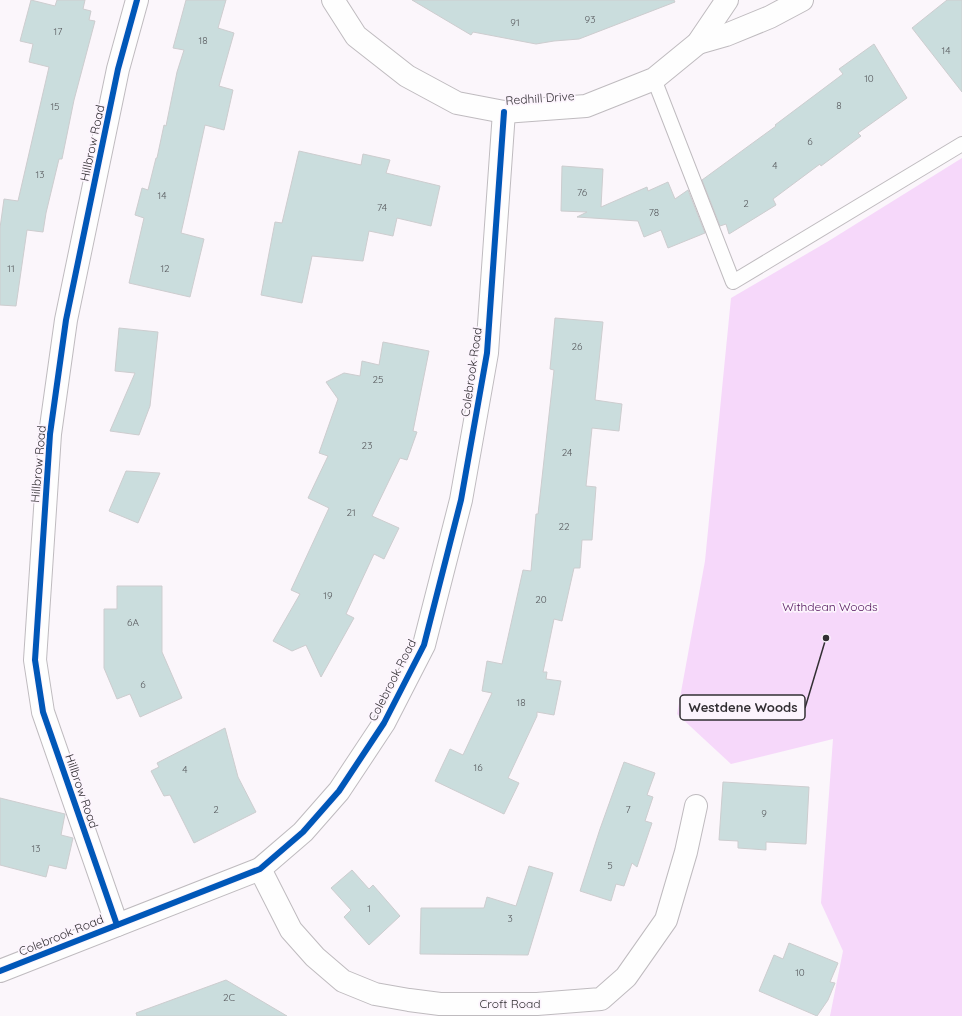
<svg xmlns="http://www.w3.org/2000/svg" width="962" height="1016" viewBox="0 0 962 1016" font-family="Quicksand,sans-serif">
	<style>
		.green { fill: #f6d8fa }
		.building { fill: #cadddd; stroke: #cdcdcf }
		.lines { fill: none; stroke-linecap: round; stroke-linejoin: round }
		.lane-casing { stroke: #bfbbbf; stroke-width: 16 }
		.street-casing { stroke: #bfbbbf; stroke-width: 24 }
		.lane { stroke: #fefefe; stroke-width: 14 }
		.street { stroke: #fefefe; stroke-width: 22 }
		.cycleway-casing { stroke: #fcf4fd; stroke-width: 8 }
		.cycleway { stroke: #0057b8; stroke-width: 6 }
		.labels { text-anchor: middle; dominant-baseline: central; stroke-width: 3.5; stroke-linejoin: round; paint-order: stroke }
		.number-label { font-size: 10px; fill: #585a5e }
		.street-label { font-size: 12px; fill: #322f33; stroke: #fcf4fd }
		.park-label { font-size: 12px; fill: #4f1159; stroke: #fcf4fd }
		.leader { fill: none; stroke: #322f33; stroke-width: 1.5 }
		.callout-dot { fill: #322f33; stroke: #fcf4fd; stroke-width: 1.5 }
		.callout { fill: #fcf4fd; stroke: #322f33; stroke-width: 1.5 }
		.callout-label { font-size: 13px; text-anchor: middle; font-weight: bold; fill: #322f33 }
	</style>
	<rect width="100%" height="100%" fill="#fbf6fb"/>
	<path class="green" d="M 962,158 L 962,1016 L 830,1016 L 843,951 L 821,903 L 833,739 L 731,764 L 677,714 L 705,561 L 731,298 L 827,242 Z"/>
	<g class="building">
		<path d="M 31,0 L 55,6 L 57,0 L 85,0 L 83,9 L 91,11 L 89,20 L 95,21 L 74,100 L 62,159 L 59,159 L 46,213 L 43,232 L 27,230 L 16,306 L 0,305 L 0,228 L 4,199 L 18,201 L 49,67 L 29,62 L 33,44 L 20,41 Z"/>
		<path d="M 186,0 L 226,0 L 218,28 L 234,33 L 219,86 L 233,90 L 224,130 L 205,125 L 188,202 L 181,233 L 204,239 L 190,297 L 129,283 L 144,218 L 135,215 L 142,188 L 148,190 L 156,158 L 157,158 L 164,125 L 166,126 L 177,72 L 184,50 L 173,48 Z"/>
		<path d="M 412,0 L 674,0 L 675,2 L 579,39 L 554,41 L 536,44 L 473,32 L 471,35 Z"/>
		<path d="M 947,0 L 962,0 L 962,92 L 912,28 Z"/>
		<path d="M 874,44 L 907,98 L 858,133 L 861,136 L 821,166 L 820,164 L 773,199 L 776,205 L 729,234 L 726,224 L 720,226 L 702,180 L 776,126 L 775,125 L 843,74 L 839,69 Z"/>
		<path d="M 299,151 L 361,165 L 363,154 L 390,160 L 386,173 L 440,186 L 431,226 L 397,218 L 393,236 L 369,231 L 363,261 L 312,256 L 302,303 L 261,295 L 275,222 L 282,223 Z"/>
		<path d="M 562,166 L 603,169 L 601,207 L 647,187 L 648,191 L 668,182 L 675,199 L 688,190 L 705,233 L 668,248 L 661,230 L 644,237 L 638,221 L 577,217 L 587,212 L 561,211 Z"/>
		<path d="M 555,318 L 603,322 L 595,400 L 622,404 L 619,431 L 592,428 L 586,486 L 596,487 L 592,540 L 582,540 L 580,568 L 574,568 L 562,621 L 554,619 L 543,672 L 547,672 L 546,679 L 561,681 L 554,715 L 537,712 L 537,716 L 508,778 L 519,783 L 504,814 L 435,781 L 450,749 L 463,755 L 492,693 L 482,691 L 487,661 L 502,664 L 523,570 L 531,571 L 536,514 L 538,514 L 554,370 L 550,369 Z"/>
		<path d="M 119,328 L 158,332 L 150,406 L 139,435 L 110,431 L 135,373 L 115,371 Z"/>
		<path d="M 383,342 L 429,351 L 413,431 L 417,432 L 407,460 L 400,458 L 372,516 L 399,528 L 384,559 L 374,554 L 346,614 L 354,618 L 321,677 L 306,645 L 292,651 L 273,641 L 300,594 L 291,590 L 329,508 L 308,498 L 328,456 L 319,453 L 338,399 L 326,382 L 344,373 L 360,376 L 362,361 L 379,365 Z"/>
		<path d="M 126,471 L 160,473 L 138,523 L 109,511 Z"/>
		<path d="M 117,586 L 162,586 L 162,652 L 182,698 L 140,717 L 130,694 L 117,699 L 104,668 L 104,609 L 117,609 Z"/>
		<path d="M 225,728 L 238,777 L 256,812 L 194,843 L 170,795 L 164,796 L 151,771 L 159,767 L 157,763 Z"/>
		<path d="M 624,762 L 655,773 L 647,795 L 653,797 L 645,821 L 652,823 L 637,867 L 632,863 L 624,886 L 616,884 L 611,901 L 580,891 L 600,829 Z"/>
		<path d="M 723,782 L 809,787 L 806,844 L 766,842 L 766,850 L 738,848 L 738,841 L 719,840 Z"/>
		<path d="M 0,798 L 65,814 L 61,835 L 73,838 L 66,869 L 49,865 L 46,877 L 0,865 Z"/>
		<path d="M 529,866 L 553,873 L 528,955 L 420,954 L 421,908 L 484,908 L 487,897 L 516,906 Z"/>
		<path d="M 352,870 L 369,889 L 373,885 L 400,916 L 369,945 L 344,917 L 351,910 L 331,888 Z"/>
		<path d="M 789,943 L 838,963 L 830,982 L 835,983 L 828,1000 L 817,1016 L 759,991 L 774,955 L 783,959 Z"/>
		<path d="M 226,980 L 287,1016 L 137,1016 L 136,1013 Z"/>
	</g>
	<g class="lines">
		<defs>
			<path id="lane" d="M 654,79 L 733,282 L 962,144"/>
			<g id="street">
				<path d="M 333,0 L 356,36 L 407,76 L 457,103 L 504,112 L 586,106 L 654,79 L 698,43 L 727,0"/>
				<path d="M 698,43 L 726,35 L 770,17 L 802,0"/>
				<path d="M 260,869 L 291,930 L 315,957 L 343,981 L 375,994 L 409,1000 L 440,1004 L 537,1004 L 601,999 L 626,977 L 666,920 L 686,852 L 696,806"/>
				<path d="M 117,925 L 43,712 L 35,660 L 50,434 L 66,320 L 118,69 L 137,0"/>
				<path d="M 0,971 L 260,869 L 303,832 L 339,791 L 384,723 L 424,645 L 461,500 L 487,353 L 504,112"/>
			</g>
		</defs>
		<use href="#lane" class="lane-casing"/>
		<use href="#street" class="street-casing"/>
		<use href="#lane" class="lane"/>
		<use href="#street" class="street"/>
		<defs>
			<g id="cycleway">
				<path d="M 117,925 L 43,712 L 35,660 L 50,434 L 66,320 L 118,69 L 137,0"/>
				<path d="M 0,971 L 260,869 L 303,832 L 339,791 L 384,723 L 424,645 L 461,500 L 487,353 L 504,112"/>
			</g>
		</defs>
		<use href="#cycleway" class="cycleway-casing"/>
		<use href="#cycleway" class="cycleway"/>
	</g>
	<g class="labels">
		<g class="number-label">
			<text x="590" y="19">93</text>
			<text x="515" y="22">91</text>
			<text x="58" y="31">17</text>
			<text x="203" y="40">18</text>
			<text x="946" y="50">14</text>
			<text x="869" y="78">10</text>
			<text x="839" y="105">8</text>
			<text x="55" y="106">15</text>
			<text x="810" y="141">6</text>
			<text x="775" y="165">4</text>
			<text x="40" y="174">13</text>
			<text x="582" y="192">76</text>
			<text x="162" y="195">14</text>
			<text x="746" y="203">2</text>
			<text x="382" y="207">74</text>
			<text x="654" y="212">78</text>
			<text x="11" y="268">11</text>
			<text x="165" y="268">12</text>
			<text x="577" y="346">26</text>
			<text x="378" y="379">25</text>
			<text x="367" y="445">23</text>
			<text x="567" y="452">24</text>
			<text x="351" y="512">21</text>
			<text x="564" y="526">22</text>
			<text x="328" y="595">19</text>
			<text x="541" y="599">20</text>
			<text x="133" y="622">6A</text>
			<text x="143" y="684">6</text>
			<text x="521" y="702">18</text>
			<text x="478" y="767">16</text>
			<text x="185" y="769">4</text>
			<text x="216" y="809">2</text>
			<text x="628" y="809">7</text>
			<text x="764" y="813">9</text>
			<text x="36" y="848">13</text>
			<text x="610" y="865">5</text>
			<text x="369" y="908">1</text>
			<text x="510" y="918">3</text>
			<text x="800" y="972">10</text>
			<text x="229" y="997">2C</text>
		</g>
		<g class="street-label">
			<text transform="translate(540 98) rotate(-4)">Redhill Drive</text>
			<text transform="translate(92 143) rotate(-78)">Hillbrow Road</text>
			<text transform="translate(471 372) rotate(-82)">Colebrook Road</text>
			<text transform="translate(38 464) rotate(-85)">Hillbrow Road</text>
			<text transform="translate(392 680) rotate(-63)">Colebrook Road</text>
			<text transform="translate(82 791) rotate(71)">Hillbrow Road</text>
			<text transform="translate(61 935) rotate(-22)">Colebrook Road</text>
			<text x="510" y="1003">Croft Road</text>
		</g>
		<g class="park-label">
			<text x="830" y="606">Withdean Woods</text>
		</g>
	</g>
	<path class="leader" d="M826 638L805 708"/>
	<circle class="callout-dot" cx="826" cy="638" r="4"/>
	<rect class="callout" x="680" y="695" width="125" height="25" rx="4"/>
	<g class="callout-label">
		<text x="743" y="712">Westdene Woods</text>
	</g>
</svg>
